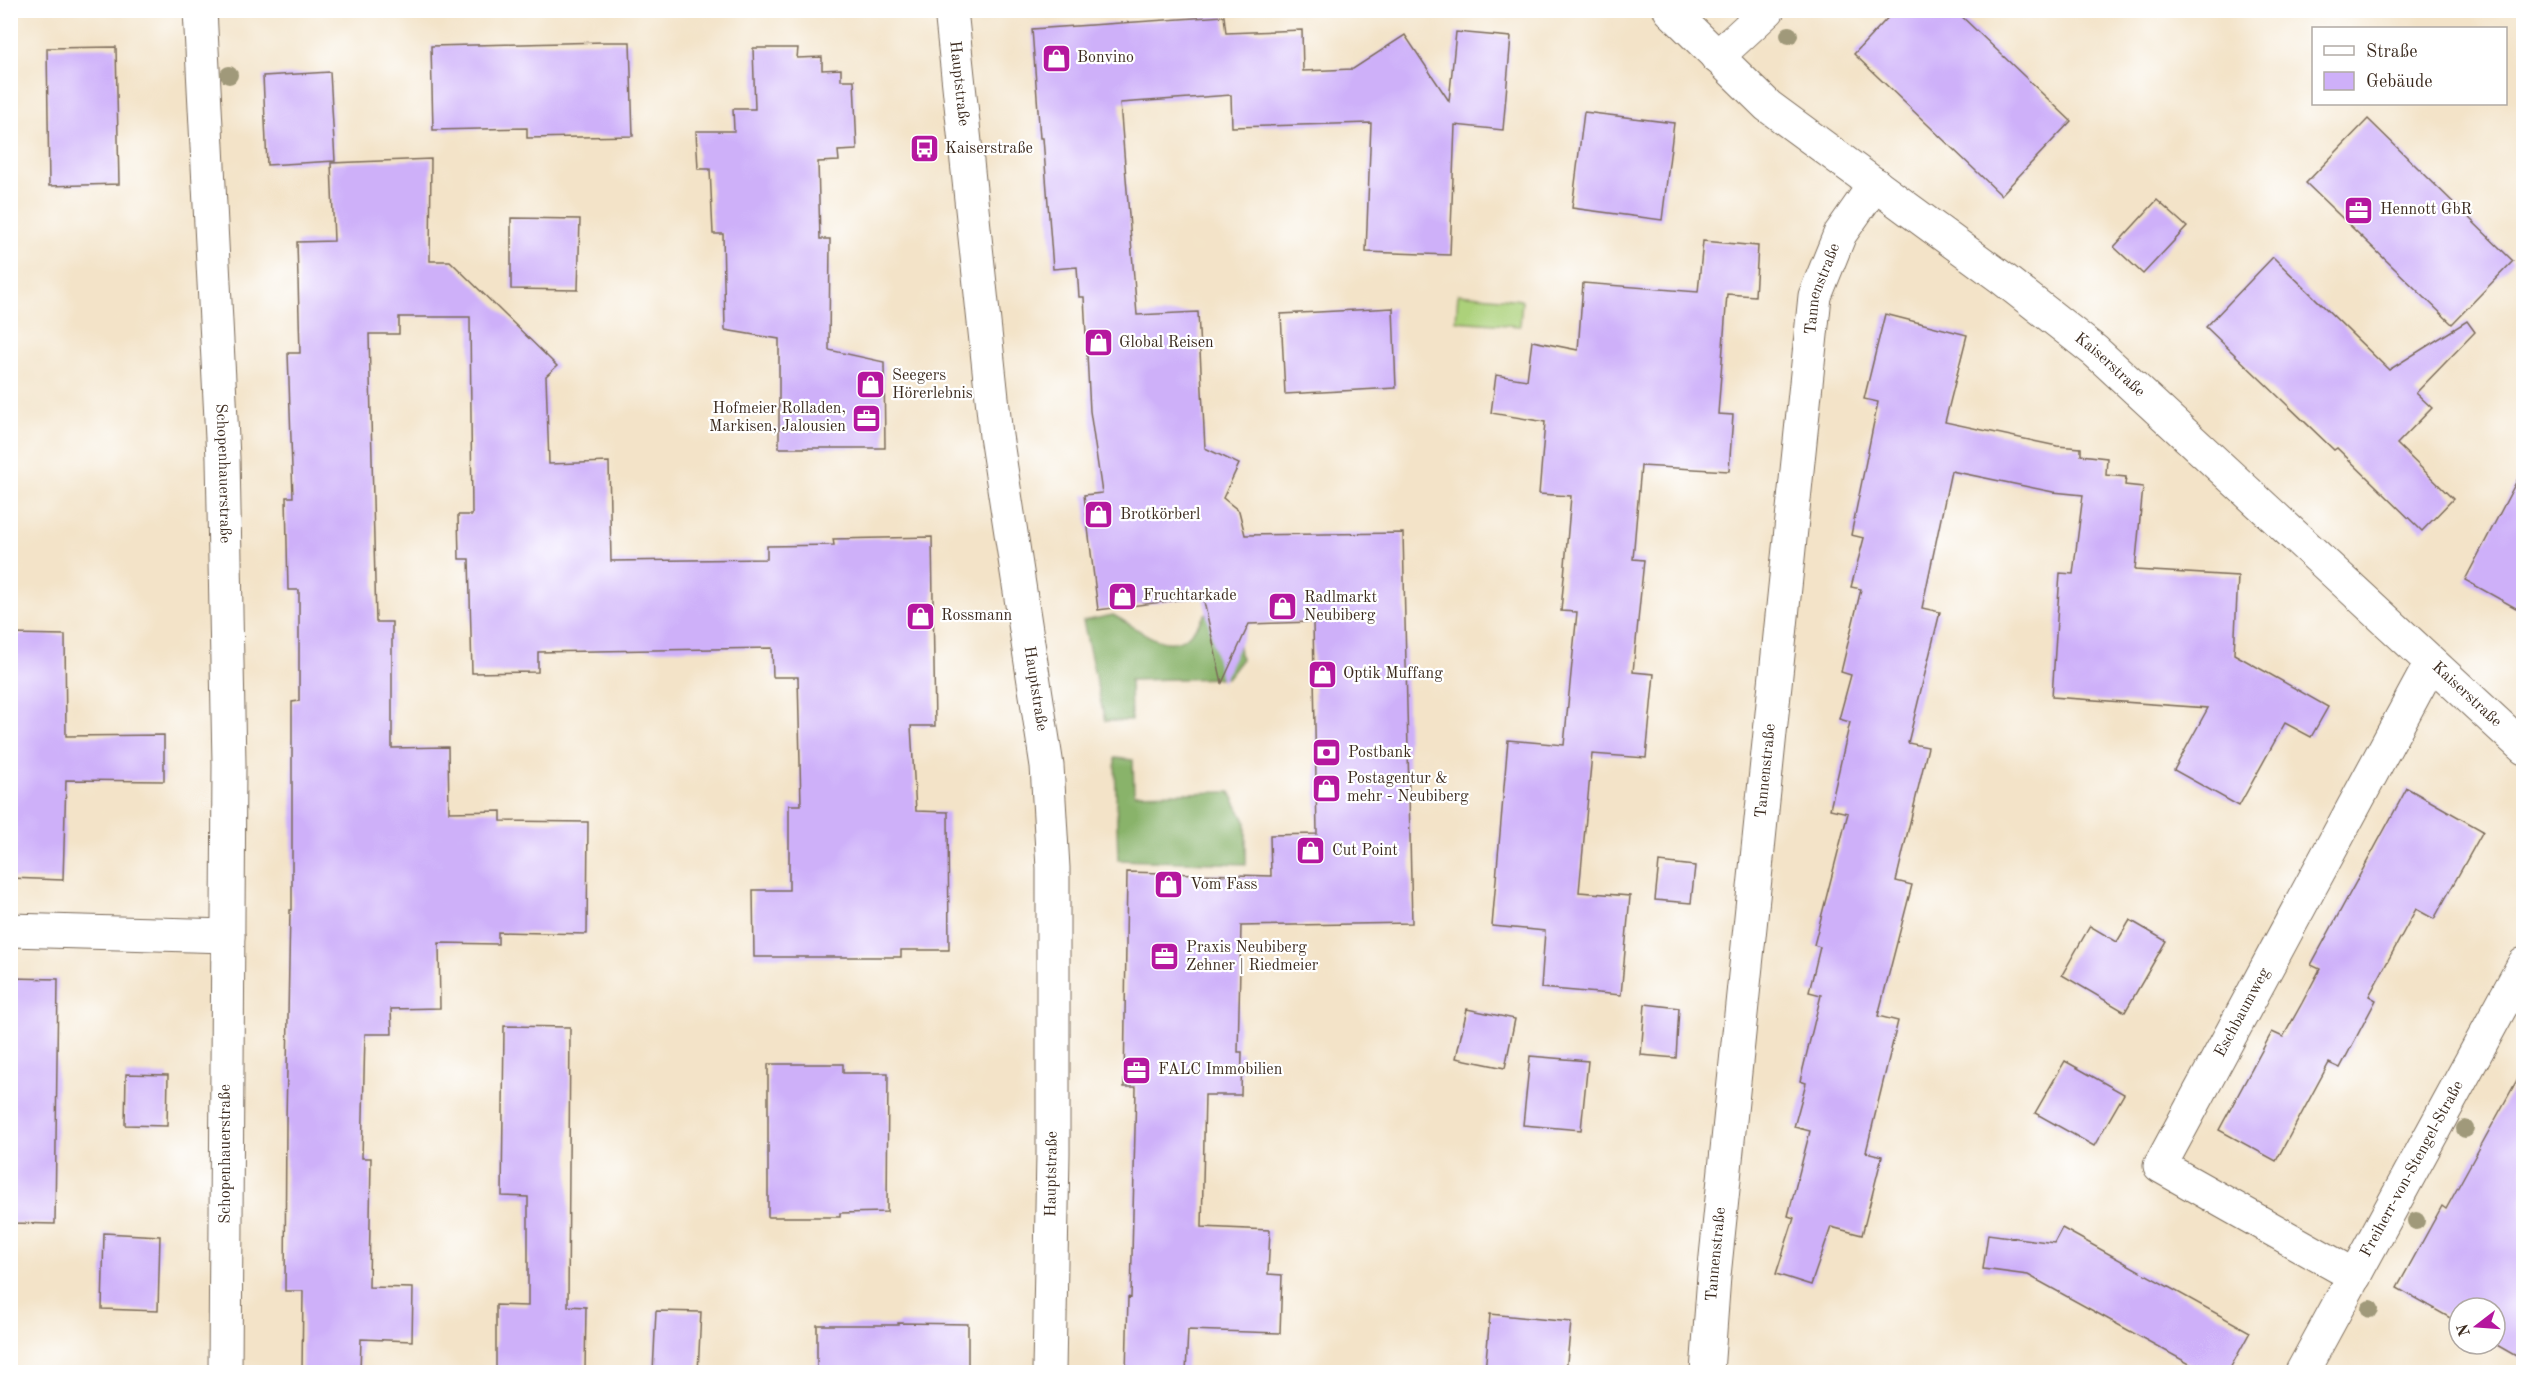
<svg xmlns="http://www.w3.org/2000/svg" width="2534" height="1383" viewBox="0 0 2534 1383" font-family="'Old Standard TT',serif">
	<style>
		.green { fill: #acd17a; stroke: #747e4c; stroke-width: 1.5 }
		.forest { fill: #89b36a; stroke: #626e44; stroke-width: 1.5 }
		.building { fill: #ceb0f9 }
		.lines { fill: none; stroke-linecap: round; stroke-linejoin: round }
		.street-casing { stroke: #7b6b5a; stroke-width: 35 }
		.secondary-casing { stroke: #7b6b5a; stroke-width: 35 }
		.street { stroke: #fff; stroke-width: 33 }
		.secondary { stroke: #fff; stroke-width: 33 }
		.tree { fill: #a0997a }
		.labels { text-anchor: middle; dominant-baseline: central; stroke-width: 4.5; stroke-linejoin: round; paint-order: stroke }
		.poi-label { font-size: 16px; fill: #3b2a1e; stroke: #fff; text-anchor: start }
		.street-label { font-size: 16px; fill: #3b2a1e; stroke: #fff }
	</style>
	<rect width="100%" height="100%" fill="#fff"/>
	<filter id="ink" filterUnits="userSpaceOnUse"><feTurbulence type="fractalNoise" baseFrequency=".0167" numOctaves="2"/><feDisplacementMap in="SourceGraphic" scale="12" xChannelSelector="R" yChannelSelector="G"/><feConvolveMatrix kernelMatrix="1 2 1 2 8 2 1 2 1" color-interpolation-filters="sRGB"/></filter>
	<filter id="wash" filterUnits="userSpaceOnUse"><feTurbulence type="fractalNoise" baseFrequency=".008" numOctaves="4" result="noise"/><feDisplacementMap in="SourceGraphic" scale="24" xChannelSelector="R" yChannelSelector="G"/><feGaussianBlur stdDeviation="1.35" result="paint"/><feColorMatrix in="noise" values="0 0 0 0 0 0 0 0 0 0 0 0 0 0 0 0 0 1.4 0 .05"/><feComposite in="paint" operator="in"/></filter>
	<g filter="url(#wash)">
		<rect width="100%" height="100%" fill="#f3e3c8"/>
		<path class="green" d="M 1458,294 L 1522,300 L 1520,326 L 1456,321 Z"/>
		<g class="forest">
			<path d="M 1234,612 L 1241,660 L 1227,678 L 1130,680 L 1131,721 L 1105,721 L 1083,621 L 1113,615 C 1149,634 1176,666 1205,614 Z"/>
			<path d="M 1115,758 L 1133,760 L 1134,794 L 1230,792 L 1246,823 L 1246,864 L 1118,860 Z"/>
		</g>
		<g id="blocks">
			<g class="building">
				<path d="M 1895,10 L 1955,10 L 2071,121 L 2001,195 L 1854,54 Z"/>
				<path d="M 1224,16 L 1226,33 L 1302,30 L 1303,71 L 1353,69 L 1405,35 L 1449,101 L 1456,32 L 1511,37 L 1503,130 L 1455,125 L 1450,255 L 1366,252 L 1371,123 L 1232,127 L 1231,95 L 1120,103 L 1137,315 L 1198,312 L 1205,448 L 1239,464 L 1223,498 L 1239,511 L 1245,535 L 1403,533 L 1412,923 L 1241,926 L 1238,1052 L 1242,1052 L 1241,1095 L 1205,1095 L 1202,1227 L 1270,1230 L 1268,1274 L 1282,1275 L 1280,1333 L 1188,1330 L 1186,1372 L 1126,1372 L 1128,1297 L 1131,1298 L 1136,1087 L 1124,1087 L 1127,872 L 1271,876 L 1270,835 L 1317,834 L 1313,622 L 1249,624 L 1222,683 L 1203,597 L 1098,610 L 1084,495 L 1102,493 L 1090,411 L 1084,297 L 1079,297 L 1077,267 L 1053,269 L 1043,138 L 1040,138 L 1032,29 Z"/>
				<path d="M 605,42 L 630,42 L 633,136 L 527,138 L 527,128 L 433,130 L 431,46 Z"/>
				<path d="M 116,47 L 119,184 L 49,186 L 47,48 Z"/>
				<path d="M 753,48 L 798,48 L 797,58 L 822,57 L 822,70 L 841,69 L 841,80 L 854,80 L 857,150 L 838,151 L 839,161 L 818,162 L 820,239 L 830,239 L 829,350 L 884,362 L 885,448 L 779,448 L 779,339 L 725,330 L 723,234 L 713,234 L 710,169 L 698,169 L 696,131 L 734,131 L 733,109 L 755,109 Z"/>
				<path d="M 330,72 L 335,161 L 267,165 L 263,76 Z"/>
				<path d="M 1584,112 L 1674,123 L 1662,220 L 1572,208 Z"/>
				<path d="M 2368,119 L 2513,261 L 2452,324 L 2306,183 Z"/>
				<path d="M 431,159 L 430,261 L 450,261 L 557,366 L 546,376 L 549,464 L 609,462 L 611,561 L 767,559 L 767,546 L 834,545 L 833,539 L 932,537 L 935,726 L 911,726 L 916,811 L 948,812 L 949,950 L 901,950 L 901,957 L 754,957 L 753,890 L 789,890 L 789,805 L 801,805 L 798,677 L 773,677 L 772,648 L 538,652 L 538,672 L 472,673 L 469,559 L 459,559 L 458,515 L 472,515 L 470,317 L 399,317 L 399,334 L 369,334 L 376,622 L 392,622 L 392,748 L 448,747 L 449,812 L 501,811 L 501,821 L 588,822 L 587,934 L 498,932 L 498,944 L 439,943 L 440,1008 L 391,1009 L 392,1034 L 365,1034 L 362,1158 L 371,1158 L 369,1287 L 413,1288 L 412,1341 L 361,1339 L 360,1372 L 302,1372 L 303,1291 L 285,1291 L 286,1121 L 290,910 L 292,910 L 292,702 L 299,701 L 299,590 L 288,590 L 286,497 L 293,497 L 288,353 L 300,353 L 297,242 L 334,241 L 331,163 Z"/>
				<path d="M 2157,200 L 2187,227 L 2143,274 L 2114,247 Z"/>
				<path d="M 511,218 L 580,219 L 578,290 L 511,289 Z"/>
				<path d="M 1703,241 L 1758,246 L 1755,296 L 1727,294 L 1718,414 L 1733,415 L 1729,471 L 1641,466 L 1633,559 L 1644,560 L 1633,672 L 1654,674 L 1646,758 L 1592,754 L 1579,892 L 1630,896 L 1621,995 L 1541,988 L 1545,931 L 1492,926 L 1508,740 L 1564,745 L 1577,612 L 1561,611 L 1571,496 L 1539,494 L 1545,422 L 1491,413 L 1496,375 L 1527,380 L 1532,341 L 1578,350 L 1583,283 L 1698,292 Z"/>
				<path d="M 2273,257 L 2389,370 L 2467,321 L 2475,332 L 2416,393 L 2432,408 L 2397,444 L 2453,499 L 2422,531 L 2337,448 L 2334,450 L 2206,327 Z"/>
				<path d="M 1393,308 L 1396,388 L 1285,394 L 1281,314 Z"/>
				<path d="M 1885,314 L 1967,335 L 1945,422 L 2057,446 L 2081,448 L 2081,455 L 2107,458 L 2106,475 L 2126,477 L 2125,485 L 2143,487 L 2135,570 L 2238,576 L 2234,654 L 2328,707 L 2311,737 L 2285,723 L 2239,806 L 2174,770 L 2208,708 L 2052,697 L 2060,573 L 2073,574 L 2083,495 L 2053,492 L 1951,471 L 1922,608 L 1940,612 L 1908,743 L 1928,747 L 1896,881 L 1912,885 L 1878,1016 L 1898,1021 L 1866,1152 L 1882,1156 L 1862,1235 L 1831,1227 L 1811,1285 L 1776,1274 L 1794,1218 L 1788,1216 L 1810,1131 L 1794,1127 L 1806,1083 L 1800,1081 L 1821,995 L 1809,992 L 1820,947 L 1814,945 L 1848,813 L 1830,809 L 1850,722 L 1839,719 L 1851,675 L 1841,672 L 1861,589 L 1851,587 L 1864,538 L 1851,535 L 1878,402 L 1864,399 Z"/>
				<path d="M 2523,469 L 2523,612 L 2465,580 Z"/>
				<path d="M 10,634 L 65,635 L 66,736 L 164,735 L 164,781 L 66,780 L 63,880 L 10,878 Z"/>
				<path d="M 2407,788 L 2483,831 L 2434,919 L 2416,909 L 2369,996 L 2376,1000 L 2340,1068 L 2329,1063 L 2276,1161 L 2219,1130 L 2272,1032 L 2283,1037 L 2302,1003 L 2320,969 L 2311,965 Z"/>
				<path d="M 1659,862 L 1695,866 L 1691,903 L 1655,900 Z"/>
				<path d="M 2130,920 L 2166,941 L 2125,1012 L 2062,975 L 2090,926 L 2117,942 Z"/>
				<path d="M 10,978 L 58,979 L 55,1224 L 10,1223 Z"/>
				<path d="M 1645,1004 L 1679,1008 L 1676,1058 L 1641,1055 Z"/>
				<path d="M 1467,1009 L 1515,1019 L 1505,1068 L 1456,1058 Z"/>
				<path d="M 504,1026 L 570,1027 L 568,1306 L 586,1307 L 585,1372 L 504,1372 L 504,1368 L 496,1368 L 496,1305 L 528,1306 L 528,1197 L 502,1196 Z"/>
				<path d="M 1530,1056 L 1588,1061 L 1581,1130 L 1523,1125 Z"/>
				<path d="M 2065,1061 L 2124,1094 L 2094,1146 L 2035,1113 Z"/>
				<path d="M 768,1064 L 843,1064 L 843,1073 L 888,1073 L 887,1212 L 840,1213 L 840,1217 L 768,1217 Z"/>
				<path d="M 2523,1069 L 2523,1360 L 2495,1344 L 2495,1308 L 2459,1308 L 2459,1323 L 2397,1288 L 2442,1206 L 2446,1209 Z"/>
				<path d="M 126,1074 L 168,1075 L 167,1126 L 125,1125 Z"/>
				<path d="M 2062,1228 L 2250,1332 L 2228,1372 L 2204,1372 L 2028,1275 L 1983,1269 L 1988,1234 L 2054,1243 Z"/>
				<path d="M 104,1233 L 160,1236 L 158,1311 L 102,1309 Z"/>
				<path d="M 656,1311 L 701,1312 L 698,1372 L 653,1372 Z"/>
				<path d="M 1490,1314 L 1571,1322 L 1566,1372 L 1485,1372 Z"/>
				<path d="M 898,1323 L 968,1324 L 968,1372 L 817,1372 L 817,1325 L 898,1325 Z"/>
			</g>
		</g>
	</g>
	<g filter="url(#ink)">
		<use href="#blocks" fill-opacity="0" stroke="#7b6b5a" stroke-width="1.5"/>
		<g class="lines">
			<defs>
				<g id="street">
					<path id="s1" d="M 200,10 L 223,458 L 229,764 L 225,1372"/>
					<path id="s2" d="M 1670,10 L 1768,106 L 2002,278 L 2095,351 L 2524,748"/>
					<path d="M 1717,57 L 1768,10"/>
					<path d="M 10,930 L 228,936"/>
					<path id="s3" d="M 2355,1276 L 2160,1166 L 2431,663"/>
					<path id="s4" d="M 1707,1372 L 1714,1276 L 1815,296 L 1840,234 L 1875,184"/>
					<path id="s5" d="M 2302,1372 L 2524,964"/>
				</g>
				<g id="secondary">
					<path id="s6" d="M 951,10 L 996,436 L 1047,766 L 1053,868 L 1053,1153 L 1049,1372"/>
				</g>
			</defs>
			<use href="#street" class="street-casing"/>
			<use href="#secondary" class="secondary-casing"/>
			<use href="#street" class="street"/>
			<use href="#secondary" class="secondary"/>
		</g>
		<g class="tree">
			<circle cx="1789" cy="35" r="9"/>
			<circle cx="229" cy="75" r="9"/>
			<circle cx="2465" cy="1129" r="9"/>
			<circle cx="2416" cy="1221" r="9"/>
			<circle cx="2370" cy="1309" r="9"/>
		</g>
	</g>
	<defs>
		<symbol id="shop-square" viewBox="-11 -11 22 22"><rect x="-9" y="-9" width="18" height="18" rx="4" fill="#b5179e" stroke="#fff"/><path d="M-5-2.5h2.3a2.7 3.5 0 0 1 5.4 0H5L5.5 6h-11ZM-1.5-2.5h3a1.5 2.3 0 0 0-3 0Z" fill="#fff"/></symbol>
		<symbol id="bus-square" viewBox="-11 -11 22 22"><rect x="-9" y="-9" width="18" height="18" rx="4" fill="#b5179e" stroke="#fff"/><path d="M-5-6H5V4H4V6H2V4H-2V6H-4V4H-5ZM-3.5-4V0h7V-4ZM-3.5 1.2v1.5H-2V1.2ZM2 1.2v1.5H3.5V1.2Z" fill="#fff"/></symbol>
		<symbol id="office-square" viewBox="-11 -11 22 22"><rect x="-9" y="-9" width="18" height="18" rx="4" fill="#b5179e" stroke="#fff"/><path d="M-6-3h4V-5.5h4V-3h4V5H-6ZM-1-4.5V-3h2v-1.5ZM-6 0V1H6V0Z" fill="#fff"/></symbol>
		<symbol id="bank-square" viewBox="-11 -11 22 22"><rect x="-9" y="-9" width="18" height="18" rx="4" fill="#b5179e" stroke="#fff"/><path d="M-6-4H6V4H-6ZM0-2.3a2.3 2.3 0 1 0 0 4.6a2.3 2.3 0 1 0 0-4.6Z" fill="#fff"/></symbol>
	</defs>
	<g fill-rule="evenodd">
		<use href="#shop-square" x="1040" y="42" width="33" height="33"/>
		<use href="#bus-square" x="908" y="132" width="33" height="33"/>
		<use href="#office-square" x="2342" y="194" width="33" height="33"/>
		<use href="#shop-square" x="1082" y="326" width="33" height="33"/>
		<use href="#shop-square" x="854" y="368" width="33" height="33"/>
		<use href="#office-square" x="850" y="402" width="33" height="33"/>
		<use href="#shop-square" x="1082" y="498" width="33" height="33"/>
		<use href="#shop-square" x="1106" y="580" width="33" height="33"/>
		<use href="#shop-square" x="1266" y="590" width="33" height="33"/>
		<use href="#shop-square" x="904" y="600" width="33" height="33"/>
		<use href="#shop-square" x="1306" y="658" width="33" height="33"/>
		<use href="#bank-square" x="1310" y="736" width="33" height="33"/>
		<use href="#shop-square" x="1310" y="772" width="33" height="33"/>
		<use href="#shop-square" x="1294" y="834" width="33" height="33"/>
		<use href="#shop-square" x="1152" y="868" width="33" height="33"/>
		<use href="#office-square" x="1148" y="940" width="33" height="33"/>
		<use href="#office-square" x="1120" y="1054" width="33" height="33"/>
	</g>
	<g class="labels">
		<g class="poi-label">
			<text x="1077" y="58">Bonvino</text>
			<text x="945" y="149">Kaiserstraße</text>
			<text x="2380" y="210">Hennott GbR</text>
			<text x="1119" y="343">Global Reisen</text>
			<text x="892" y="376">Seegers<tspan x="892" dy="18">Hörerlebnis</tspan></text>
			<text x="846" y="409" text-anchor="end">Hofmeier Rolladen,<tspan x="846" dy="18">Markisen, Jalousien</tspan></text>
			<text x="1120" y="515">Brotkörberl</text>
			<text x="1143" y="596">Fruchtarkade</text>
			<text x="1304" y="598">Radlmarkt<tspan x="1304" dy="18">Neubiberg</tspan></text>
			<text x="941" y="616">Rossmann</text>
			<text x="1343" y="674">Optik Muffang</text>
			<text x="1348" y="753">Postbank</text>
			<text x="1347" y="779">Postagentur &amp;<tspan x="1347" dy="18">mehr - Neubiberg</tspan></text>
			<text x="1332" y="851">Cut Point</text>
			<text x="1190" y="885">Vom Fass</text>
			<text x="1186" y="948">Praxis Neubiberg<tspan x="1186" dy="18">Zehner | Riedmeier</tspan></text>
			<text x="1158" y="1070">FALC Immobilien</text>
		</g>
		<g class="street-label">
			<text stroke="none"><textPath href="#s6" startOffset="74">Hauptstraße</textPath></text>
			<text stroke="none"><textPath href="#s4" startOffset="1090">Tannenstraße</textPath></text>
			<text stroke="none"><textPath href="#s2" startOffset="566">Kaiserstraße</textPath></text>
			<text stroke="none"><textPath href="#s1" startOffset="464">Schopenhauerstraße</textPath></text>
			<text stroke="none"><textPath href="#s6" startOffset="684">Hauptstraße</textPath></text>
			<text stroke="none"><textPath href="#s2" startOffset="1052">Kaiserstraße</textPath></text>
			<text stroke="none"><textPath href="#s4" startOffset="604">Tannenstraße</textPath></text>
			<text stroke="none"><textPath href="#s3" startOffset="398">Eschbaumweg</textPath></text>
			<text transform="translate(226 1154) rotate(-90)">Schopenhauerstraße</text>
			<text stroke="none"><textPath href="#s5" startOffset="231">Freiherr-von-Stengel-Straße</textPath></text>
			<text transform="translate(1052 1174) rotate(-89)">Hauptstraße</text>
			<text stroke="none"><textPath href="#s4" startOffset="118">Tannenstraße</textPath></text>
		</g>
	</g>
	<rect width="2534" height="1383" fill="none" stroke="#fff" stroke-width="36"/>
	<rect x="2312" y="27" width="195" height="78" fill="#ffffff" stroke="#b1aaa5" stroke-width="1.5"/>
	<rect x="2324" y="46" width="30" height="9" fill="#ffffff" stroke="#b1aaa5" stroke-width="1.5"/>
	<text x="2366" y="57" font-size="18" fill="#3b2a1e">Straße</text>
	<rect x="2324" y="72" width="30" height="18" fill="#ceb0f9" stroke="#b1aaa5" stroke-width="1.5"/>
	<text x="2366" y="87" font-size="18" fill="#3b2a1e">Gebäude</text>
	<g transform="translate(2477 1326) rotate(253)"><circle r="28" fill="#ffffff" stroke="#b1aaa5" stroke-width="1.5"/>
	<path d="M0-4.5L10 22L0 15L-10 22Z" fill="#b5179e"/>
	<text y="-9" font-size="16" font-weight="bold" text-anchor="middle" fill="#3b2a1e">N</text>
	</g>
</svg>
